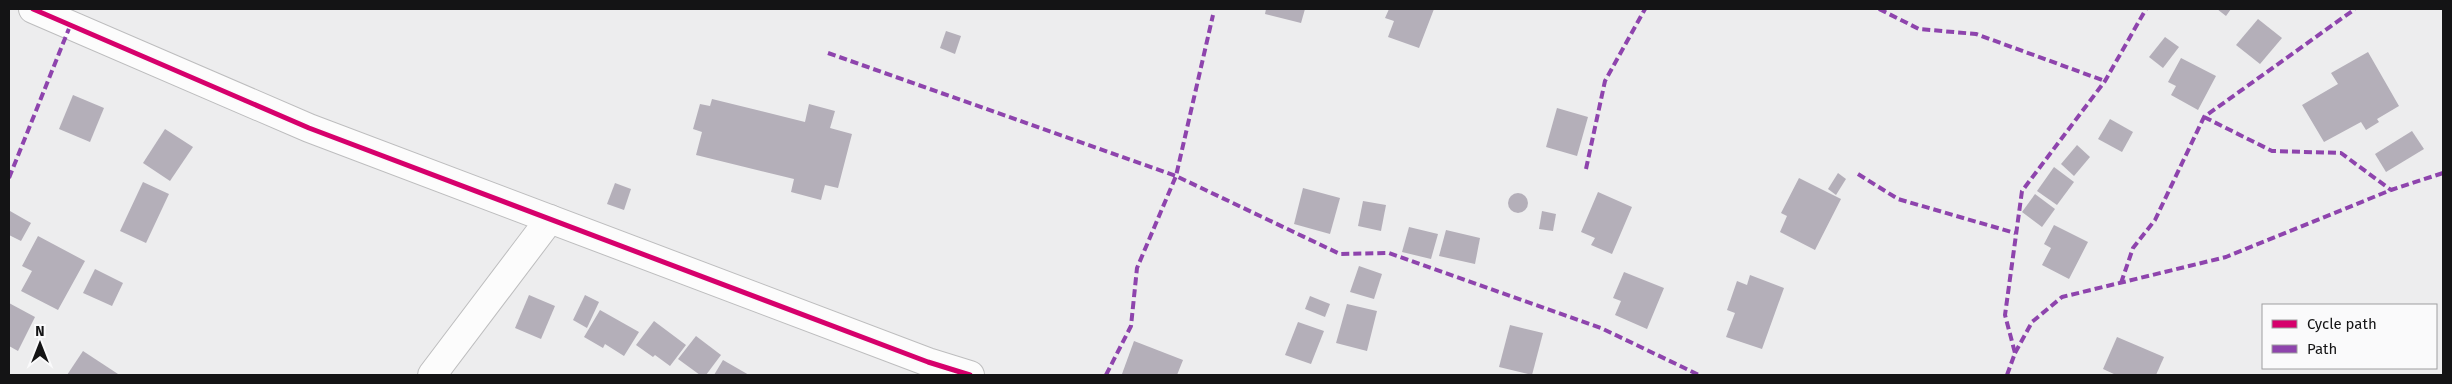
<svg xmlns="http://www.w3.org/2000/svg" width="2452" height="384" viewBox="0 0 2452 384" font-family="'Fira Sans',sans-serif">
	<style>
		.building { fill: #b4afb9 }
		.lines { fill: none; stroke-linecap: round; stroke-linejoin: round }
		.street-casing { stroke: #bdbdbe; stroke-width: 30 }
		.secondary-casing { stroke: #bdbdbe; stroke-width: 30 }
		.street { stroke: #fcfcfc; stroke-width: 28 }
		.secondary { stroke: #fcfcfc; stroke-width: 28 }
		.quiet { stroke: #8e44ad; stroke-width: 4; stroke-dasharray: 8 4; stroke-linecap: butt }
		.cycleway-casing { stroke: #fafafb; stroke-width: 8 }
		.cycleway { stroke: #d6006c; stroke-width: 5 }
	</style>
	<rect width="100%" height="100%" fill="#ededee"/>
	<g class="building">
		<path d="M 1266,9 L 1305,9 L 1301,23 L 1265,14 Z"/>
		<path d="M 1389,9 L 1434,9 L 1419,48 L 1388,37 L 1394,21 L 1385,18 Z"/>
		<path d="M 2217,9 L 2231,9 L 2226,16 Z"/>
		<path d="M 2258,19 L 2282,38 L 2260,64 L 2236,45 Z"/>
		<path d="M 946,31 L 961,36 L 955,54 L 940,48 Z"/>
		<path d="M 2165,37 L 2179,47 L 2163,68 L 2149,57 Z"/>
		<path d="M 2368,52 L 2399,106 L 2377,119 L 2379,122 L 2366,130 L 2361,122 L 2324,142 L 2302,105 L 2338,84 L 2331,73 Z"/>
		<path d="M 2181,58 L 2216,76 L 2198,110 L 2171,95 L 2176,86 L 2168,82 Z"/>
		<path d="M 73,95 L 104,108 L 90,142 L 59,129 Z"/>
		<path d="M 712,99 L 805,122 L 809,104 L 835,111 L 830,128 L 852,134 L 838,188 L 825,185 L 821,200 L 791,192 L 794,179 L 696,155 L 702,132 L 693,129 L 700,104 L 710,106 Z"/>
		<path d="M 1557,108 L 1588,117 L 1577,156 L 1546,147 Z"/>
		<path d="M 2110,119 L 2133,132 L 2122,152 L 2098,139 Z"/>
		<path d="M 165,129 L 193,147 L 170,181 L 143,163 Z"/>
		<path d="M 2412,131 L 2424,149 L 2386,172 L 2375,154 Z"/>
		<path d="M 2077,145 L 2090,157 L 2074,176 L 2061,164 Z"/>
		<path d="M 2054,167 L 2074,182 L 2057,205 L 2037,191 Z"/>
		<path d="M 1838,173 L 1846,179 L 1836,195 L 1828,189 Z"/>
		<path d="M 1799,178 L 1841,199 L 1815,250 L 1780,232 L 1787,216 L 1781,213 Z"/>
		<path d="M 143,182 L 169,194 L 146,243 L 120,231 Z"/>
		<path d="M 615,183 L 631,189 L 624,210 L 607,204 Z"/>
		<path d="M 1303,188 L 1340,198 L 1330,234 L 1294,224 Z"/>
		<path d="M 1598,192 L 1632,207 L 1612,254 L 1591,245 L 1595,238 L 1581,232 Z"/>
		<circle cx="1518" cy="203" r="10"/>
		<path d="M 2035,194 L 2055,209 L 2042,227 L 2022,212 Z"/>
		<path d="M 1363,201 L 1386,205 L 1381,231 L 1358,226 Z"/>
		<path d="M 10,211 L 31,223 L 21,241 L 9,235 Z"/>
		<path d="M 1542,211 L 1556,214 L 1553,231 L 1539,229 Z"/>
		<path d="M 2054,225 L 2088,242 L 2069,279 L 2042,265 L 2051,248 L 2044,244 Z"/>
		<path d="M 1409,227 L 1438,234 L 1431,259 L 1402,252 Z"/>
		<path d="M 1446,230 L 1480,238 L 1475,264 L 1439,256 Z"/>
		<path d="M 38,236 L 85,261 L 58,310 L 21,291 L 32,271 L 22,266 Z"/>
		<path d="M 1359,266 L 1382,274 L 1374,299 L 1350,292 Z"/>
		<path d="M 95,269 L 123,283 L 112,306 L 83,293 Z"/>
		<path d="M 1624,272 L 1664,288 L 1647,329 L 1615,315 L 1621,301 L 1613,298 Z"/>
		<path d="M 1750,275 L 1784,288 L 1762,349 L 1726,337 L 1735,313 L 1727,310 L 1737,281 L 1747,285 Z"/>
		<path d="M 529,295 L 555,306 L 541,339 L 515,328 Z"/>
		<path d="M 585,295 L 599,302 L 587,328 L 573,320 Z"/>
		<path d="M 1310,296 L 1330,304 L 1325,317 L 1305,309 Z"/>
		<path d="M 9,303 L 35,317 L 18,351 L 9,346 Z"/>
		<path d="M 1347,304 L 1377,311 L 1367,351 L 1336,343 Z"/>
		<path d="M 600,310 L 639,332 L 624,356 L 605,344 L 603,348 L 584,337 Z"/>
		<path d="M 654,321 L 686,345 L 670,366 L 655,355 L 653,357 L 636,345 Z"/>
		<path d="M 1298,322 L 1324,331 L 1311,364 L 1285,355 Z"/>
		<path d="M 1510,325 L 1543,333 L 1532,375 L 1499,367 Z"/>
		<path d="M 696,336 L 721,355 L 706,375 L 700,375 L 678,359 Z"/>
		<path d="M 2117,337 L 2164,357 L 2156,375 L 2116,375 L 2103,369 Z"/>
		<path d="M 1134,341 L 1183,360 L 1177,375 L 1122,374 Z"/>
		<path d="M 83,351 L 118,374 L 117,375 L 67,375 Z"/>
		<path d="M 723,360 L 749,375 L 714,375 Z"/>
	</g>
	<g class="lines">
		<defs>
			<path id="street" d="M 432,375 L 550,219"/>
			<path id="secondary" d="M 33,9 L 309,128 L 928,362 L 970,375"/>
		</defs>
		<use href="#street" class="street-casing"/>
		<use href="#secondary" class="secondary-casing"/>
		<use href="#street" class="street"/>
		<use href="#secondary" class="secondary"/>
		<g class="quiet">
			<path d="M 1879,9 L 1919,29 L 1976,34 L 2105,81"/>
			<path d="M 828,53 L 1176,176 L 1340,254 L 1389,253 L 1601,328 L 1699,375"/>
			<path d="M 2204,117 L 2272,151 L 2341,153 L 2391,190"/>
			<path d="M 1586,169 L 1605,81 L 1645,9"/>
			<path d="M 1858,174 L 1898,199 L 2015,233"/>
			<path d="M 9,178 L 70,26"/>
			<path d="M 2121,283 L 2133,248 L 2155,220 L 2204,117 L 2355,9"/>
			<path d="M 2015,353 L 2032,322 L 2062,297 L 2226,257 L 2391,190 L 2443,173"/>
			<path d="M 1106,375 L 1131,326 L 1137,268 L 1176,176 L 1213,15"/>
			<path d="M 2007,375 L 2015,353 L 2005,315 L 2022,191 L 2105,81 L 2146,9"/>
		</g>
		<defs>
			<path id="cycleway" d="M 33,9 L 309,128 L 928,362 L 970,375"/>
		</defs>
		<use href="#cycleway" class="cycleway-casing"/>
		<use href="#cycleway" class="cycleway"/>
	</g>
	<rect width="2452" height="384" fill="none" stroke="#141415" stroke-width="20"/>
	<rect x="2262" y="304" width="175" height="65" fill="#fafafb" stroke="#9e9e9f"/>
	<rect x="2272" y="320" width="25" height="8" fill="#d6006c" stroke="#9e9e9f"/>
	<text x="2307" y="329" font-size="15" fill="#141415">Cycle path</text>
	<rect x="2272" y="345" width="25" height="8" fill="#8e44ad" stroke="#9e9e9f"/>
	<text x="2307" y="354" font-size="15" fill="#141415">Path</text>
	<g transform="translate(40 344)" stroke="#fafafb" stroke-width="4" paint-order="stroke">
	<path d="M0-4L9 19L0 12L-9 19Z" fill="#141415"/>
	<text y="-8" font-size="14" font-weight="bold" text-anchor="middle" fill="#141415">N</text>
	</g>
</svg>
